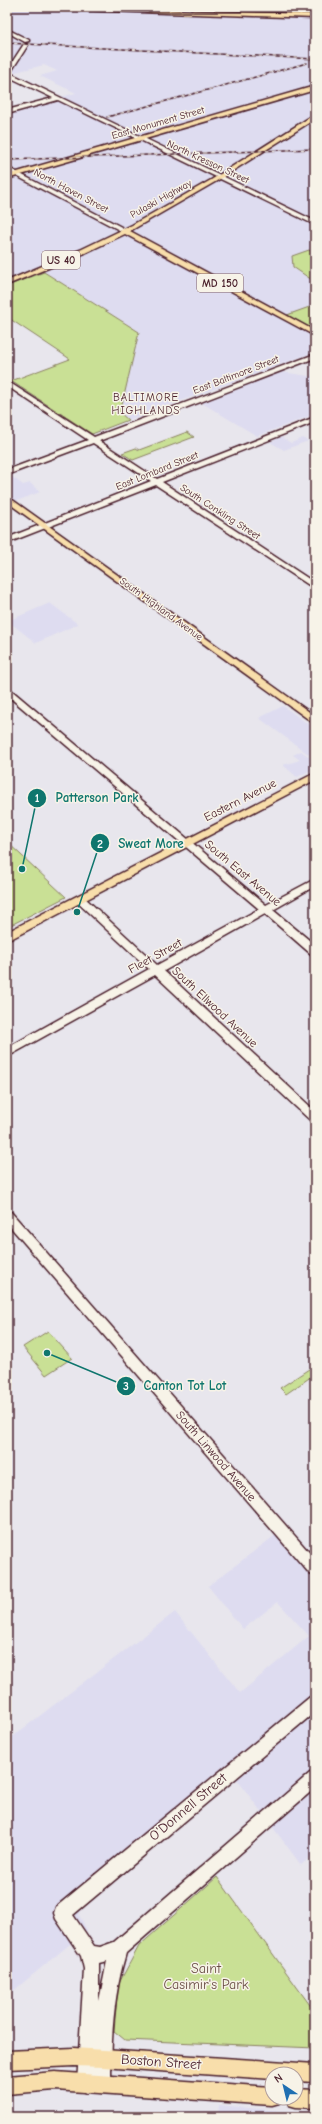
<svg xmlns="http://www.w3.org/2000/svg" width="322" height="2124" viewBox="0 0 322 2124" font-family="'Comic Neue',sans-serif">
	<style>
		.built { fill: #dedcf0 }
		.green { fill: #c9e095; stroke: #8a8060 }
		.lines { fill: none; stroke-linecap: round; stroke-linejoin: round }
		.secondary-casing { stroke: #4a1f2b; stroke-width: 3 }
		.primary-casing { stroke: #4a1f2b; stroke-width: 3 }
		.secondary { fill: #f7f3e8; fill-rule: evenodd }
		.primary { fill: #f8deab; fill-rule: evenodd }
		.rail-casing { stroke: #4a1f2b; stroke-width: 1.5 }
		.rail { stroke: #f7f3e8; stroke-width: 1; stroke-dasharray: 3.5; stroke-linecap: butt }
		.labels { text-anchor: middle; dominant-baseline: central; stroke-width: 3; stroke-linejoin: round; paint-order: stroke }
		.far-street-label { font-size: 10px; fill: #4a1f2b; stroke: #f7f3e8 }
		.shield { fill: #f7f3e8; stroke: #7e5f64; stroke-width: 1 }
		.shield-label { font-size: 11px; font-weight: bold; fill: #4a1f2b }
		.far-neighbourhood-label { font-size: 11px; letter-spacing: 1px; fill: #4a1f2b; stroke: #f7f3e8 }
		.street-label { font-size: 12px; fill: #4a1f2b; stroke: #f7f3e8 }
		.near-street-label { font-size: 14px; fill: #4a1f2b; stroke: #f7f3e8 }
		.near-park-label { font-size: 14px; fill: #6a4f46; stroke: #f7f3e8 }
		.leader { fill: none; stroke: #0f766e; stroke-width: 1.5 }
		.callout-dot { fill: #0f766e; stroke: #f7f3e8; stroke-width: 1.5 }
		.mark-label { font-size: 12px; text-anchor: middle; font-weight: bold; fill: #fff }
		.callout-label { font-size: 13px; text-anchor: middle; font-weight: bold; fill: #0f766e; stroke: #f7f3e8; stroke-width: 3; stroke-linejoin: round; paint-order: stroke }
	</style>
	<rect width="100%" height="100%" fill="#e8e6ed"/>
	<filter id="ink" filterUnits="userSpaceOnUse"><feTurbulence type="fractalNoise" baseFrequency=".025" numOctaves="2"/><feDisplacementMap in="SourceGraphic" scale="8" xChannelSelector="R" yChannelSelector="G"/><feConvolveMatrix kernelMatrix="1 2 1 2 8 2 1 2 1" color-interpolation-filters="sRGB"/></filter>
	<g filter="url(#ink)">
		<g class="built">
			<path d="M 7,7 L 315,17 L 315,253 L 309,250 L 292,256 L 293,268 L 315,282 L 315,352 L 128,420 L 119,413 L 139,332 L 44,272 L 7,286 L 7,112 L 76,93 L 40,76 L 57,71 L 44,65 L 7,74 Z"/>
			<path d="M 282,372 L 315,377 L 315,414 L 257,436 L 202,403 Z"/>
			<path d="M 281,437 L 291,443 L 303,438 L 308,441 L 284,450 L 270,442 Z"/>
			<path d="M 7,473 L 23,485 L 30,483 L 40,492 L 14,502 L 7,497 Z"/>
			<path d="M 50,603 L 78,624 L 36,643 L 8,621 Z"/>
			<path d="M 283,706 L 315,729 L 315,759 L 259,718 Z"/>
			<path d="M 301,751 L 315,761 L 315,768 L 297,777 L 283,765 L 300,760 L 293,755 Z"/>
			<path d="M 281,1531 L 315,1569 L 315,1853 L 301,1865 L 236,1778 L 84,1905 L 79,1915 L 87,1930 L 7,1996 L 7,1741 L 175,1612 L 240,1693 L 309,1636 L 278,1602 L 243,1629 L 208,1586 Z"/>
			<path d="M 219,2105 L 289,2112 L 314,2117 L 218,2117 Z"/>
		</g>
		<g class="green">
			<path d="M 309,250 L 315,253 L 315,282 L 293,267 L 292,256 Z"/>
			<path d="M 44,272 L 139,332 L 120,413 L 128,420 L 92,434 L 11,381 L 70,359 L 7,317 L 7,286 Z"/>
			<path d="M 315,305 L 315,320 L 311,325 L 314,327 L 311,328 L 287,315 Z"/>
			<path d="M 187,432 L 194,437 L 133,460 L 122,453 L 136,448 L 139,450 Z"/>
			<path d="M 7,842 L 66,897 L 7,927 Z"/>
			<path d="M 48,1331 L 72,1358 L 46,1375 L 23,1347 Z"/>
			<path d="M 315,1365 L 315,1374 L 286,1394 L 280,1388 Z"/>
			<path d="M 217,1877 L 315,2012 L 315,2048 L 125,2040 L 114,2031 L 118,1985 L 139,1946 Z"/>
		</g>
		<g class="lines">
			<defs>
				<g id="secondary">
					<path d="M 7,29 L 29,40 L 29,41 L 25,42 L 7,32 Z"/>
					<path d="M 24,44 L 28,45 L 10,73 L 315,221 L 315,225 L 58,100 L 7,114 L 7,110 L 53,98 L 7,76 L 7,70 Z"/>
					<path d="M 7,167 L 127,230 L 128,231 L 123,232 L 7,171 Z"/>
					<path d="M 315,354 L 315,358 L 99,441 L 157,479 L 315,417 L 315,422 L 162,482 L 315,583 L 315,589 L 156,485 L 7,543 L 7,538 L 151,481 L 93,443 L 7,475 L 7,470 L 88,440 L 7,386 L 7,381 L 94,437 Z"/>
					<path d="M 7,688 L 10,689 L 266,905 L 315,879 L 315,886 L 273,910 L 315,945 L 315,955 L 311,954 L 265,914 L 164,971 L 315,1111 L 315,1122 L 311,1121 L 155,975 L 7,1057 L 7,1048 L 149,969 L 76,901 L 75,899 L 76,897 L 84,897 L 157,965 L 259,909 L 7,695 Z"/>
					<path d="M 7,1210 L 11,1212 L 315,1559 L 315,1576 L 310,1574 L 7,1223 Z"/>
					<path d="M 315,1695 L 315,1712 L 73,1915 L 94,1946 L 100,1947 L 114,1942 L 310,1773 L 315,1770 L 315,1788 L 126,1953 C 113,1996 111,2040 111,2084 L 108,2090 L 102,2093 L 96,2090 L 94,2085 L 92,2090 L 86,2093 L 80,2090 L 77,2084 L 84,1969 L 81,1956 L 56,1919 L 54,1913 L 56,1907 L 310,1697 ZM 107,1961 L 99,2001 L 99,1963 Z"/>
				</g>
				<g id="primary">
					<path d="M 46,7 L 315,14 L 315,18 L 49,9 Z"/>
					<path d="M 315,86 L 315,90 L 7,179 L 7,175 Z"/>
					<path d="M 315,114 L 315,119 L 215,182 L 130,231 L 315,331 L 315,336 L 125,234 L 85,253 L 7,285 L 7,281 L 80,250 L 132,225 L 211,180 Z"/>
					<path d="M 7,496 L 315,716 L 315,724 L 7,502 Z"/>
					<path d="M 315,773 L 315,780 L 7,941 L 7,932 Z"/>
					<path d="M 74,2048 L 315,2064 L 315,2082 L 296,2081 L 296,2074 L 272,2074 L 272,2079 L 103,2067 L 74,2066 L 7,2069 L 7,2051 Z"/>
					<path d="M 55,2072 L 272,2087 L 272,2098 L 281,2098 L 279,2103 L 272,2105 L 55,2090 L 7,2094 L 7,2076 Z"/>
					<path d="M 296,2089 L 315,2090 L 315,2108 L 296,2107 L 289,2105 L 287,2098 L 296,2098 Z"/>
				</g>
			</defs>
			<use href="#secondary" class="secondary-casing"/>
			<use href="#primary" class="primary-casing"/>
			<use href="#secondary" class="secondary"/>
			<use href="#primary" class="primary"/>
			<defs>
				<g id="rail">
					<path d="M 7,43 L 315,59"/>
					<path d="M 107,117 L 307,63"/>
					<path d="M 7,160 L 315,149"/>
				</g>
			</defs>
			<use href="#rail" class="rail-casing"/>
			<use href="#rail" class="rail"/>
		</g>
	</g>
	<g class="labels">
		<g class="far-street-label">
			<text transform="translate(158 123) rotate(-16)">East Monument Street</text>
			<text transform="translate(208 162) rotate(25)">North Kresson Street</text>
			<text transform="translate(71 191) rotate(28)">North Haven Street</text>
			<text transform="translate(161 199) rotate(-29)">Pulaski Highway</text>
			<text transform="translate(236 375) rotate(-21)">East Baltimore Street</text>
			<text transform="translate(157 471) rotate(-22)">East Lombard Street</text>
			<text transform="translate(220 512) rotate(33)">South Conkling Street</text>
			<text transform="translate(161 609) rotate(36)">South Highland Avenue</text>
		</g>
		<g class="shield">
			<rect x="42" y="251" width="38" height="18" rx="3"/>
			<rect x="197" y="274" width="46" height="18" rx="3"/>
		</g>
		<g class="shield-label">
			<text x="61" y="260">US 40</text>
			<text x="220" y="283">MD 150</text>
		</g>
		<g class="far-neighbourhood-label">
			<text x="146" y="397">BALTIMORE<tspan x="146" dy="13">HIGHLANDS</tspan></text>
		</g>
		<g class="street-label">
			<text transform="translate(240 800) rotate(-27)">Eastern Avenue</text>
			<text transform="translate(243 873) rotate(40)">South East Avenue</text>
			<text transform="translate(155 956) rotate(-29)">Fleet Street</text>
			<text transform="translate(215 1007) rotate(43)">South Ellwood Avenue</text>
			<text transform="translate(216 1456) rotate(49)">South Linwood Avenue</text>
		</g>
		<g class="near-street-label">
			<text transform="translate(188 1807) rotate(-40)">O'Donnell Street</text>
			<text transform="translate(161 2062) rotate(4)">Boston Street</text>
		</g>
		<g class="near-park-label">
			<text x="206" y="1968">Saint<tspan x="206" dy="16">Casimir's Park</tspan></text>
		</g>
	</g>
	<path class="leader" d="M22 869L37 798M77 912L100 843M47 1353L126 1386"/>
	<g class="callout-dot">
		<circle cx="22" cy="869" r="4"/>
		<circle cx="77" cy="912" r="4"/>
		<circle cx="47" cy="1353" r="4"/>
		<circle cx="37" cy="798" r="10"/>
		<circle cx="100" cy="843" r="10"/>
		<circle cx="126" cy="1386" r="10"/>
	</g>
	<g class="mark-label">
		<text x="37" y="802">1</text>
		<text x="100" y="848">2</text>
		<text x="126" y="1390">3</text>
	</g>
	<g class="callout-label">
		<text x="97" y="802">Patterson Park</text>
		<text x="151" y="848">Sweat More</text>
		<text x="185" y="1390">Canton Tot Lot</text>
	</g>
	<rect width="322" height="2124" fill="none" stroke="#f7f3e8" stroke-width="24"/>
	<rect x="12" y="12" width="298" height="2100" fill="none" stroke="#4a1f2b" stroke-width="1.5" filter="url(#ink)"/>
	<g transform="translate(284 2086) rotate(325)"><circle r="19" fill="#f7f3e8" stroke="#b29e9c"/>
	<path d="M0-3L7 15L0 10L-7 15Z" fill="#1f6fb2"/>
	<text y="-6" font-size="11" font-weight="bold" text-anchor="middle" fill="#4a1f2b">N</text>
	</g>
</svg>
